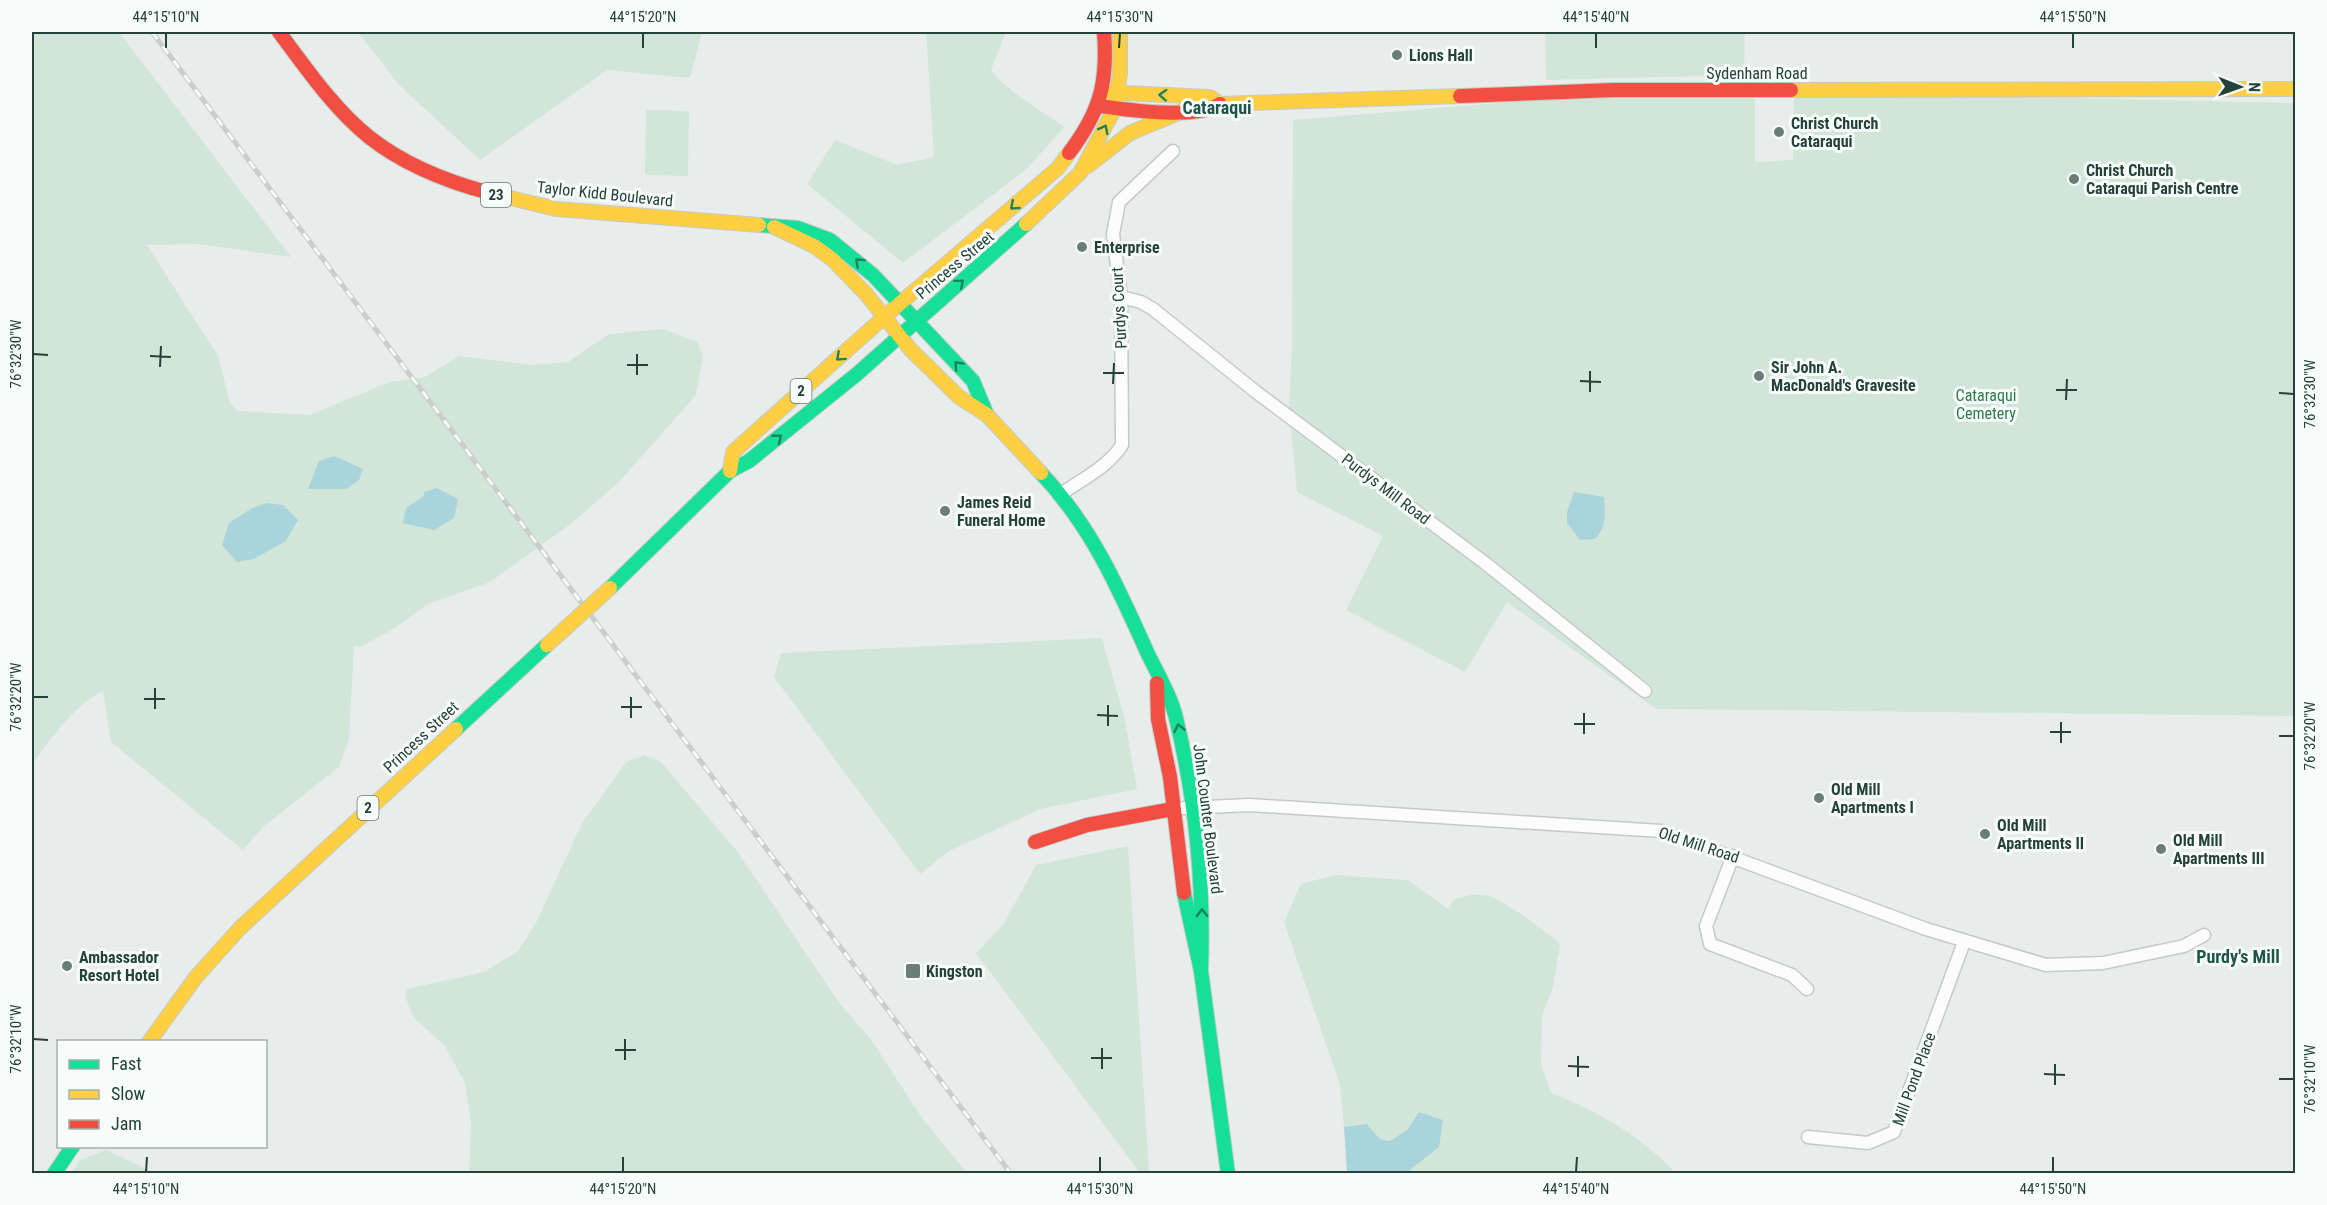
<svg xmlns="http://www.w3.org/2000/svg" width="2327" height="1205" viewBox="0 0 2327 1205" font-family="'Roboto Condensed',sans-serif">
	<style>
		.green { fill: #d1e6d8 }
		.water { fill: #a9d4db }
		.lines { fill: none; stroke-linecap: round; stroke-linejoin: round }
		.street-casing { stroke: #c5cac8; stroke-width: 15 }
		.fast-casing { stroke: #c3cbc8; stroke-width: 16 }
		.slow-casing { stroke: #c3cbc8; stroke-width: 16 }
		.jam-casing { stroke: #c3cbc8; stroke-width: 16 }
		.street { stroke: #fcfcfc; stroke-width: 12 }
		.fast { stroke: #16e098; stroke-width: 14 }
		.slow { stroke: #ffcf43; stroke-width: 14 }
		.jam { stroke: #f24e42; stroke-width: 14 }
		.rail-casing { stroke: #c9cdcc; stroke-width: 5 }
		.rail { stroke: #f7fbf9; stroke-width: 3; stroke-dasharray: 9; stroke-linecap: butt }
		.slow-bridge-casing { stroke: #c3ccc9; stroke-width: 16; stroke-linecap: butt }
		.slow-bridge { stroke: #ffcf43; stroke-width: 14 }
		.oneway { stroke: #1e8160 }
		.ticks { fill: none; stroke: #24423a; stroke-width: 2 }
		.poi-dot { fill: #697e78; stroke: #f7fbf9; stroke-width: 2 }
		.labels { text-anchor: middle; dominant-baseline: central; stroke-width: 6; stroke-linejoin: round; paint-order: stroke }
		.shield { fill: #f7fbf9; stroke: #637a73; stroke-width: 1.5 }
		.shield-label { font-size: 15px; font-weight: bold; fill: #24423a }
		.poi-label { font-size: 16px; font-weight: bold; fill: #24423a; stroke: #f7fbf9; text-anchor: start }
		.street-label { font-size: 16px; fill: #24423a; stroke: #f7fbf9 }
		.park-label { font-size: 16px; fill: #2d7a4b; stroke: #f7fbf9 }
		.neighbourhood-label { font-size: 18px; font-weight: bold; fill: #1f5548; stroke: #f7fbf9 }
		.neatline { fill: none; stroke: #24423a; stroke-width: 2 }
		.ticks-label { font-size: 15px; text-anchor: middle; fill: #24423a }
	</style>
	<rect width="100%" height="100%" fill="#e8edeb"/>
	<g class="green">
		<path d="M 32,32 L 119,32 L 291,257 L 198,244 L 147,245 L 218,356 L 230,403 L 237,411 L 310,415 L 389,382 L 425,377 L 459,356 L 532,365 L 568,362 L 609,334 L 663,329 L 697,342 L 703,356 L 696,395 L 619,482 L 568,526 L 490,582 L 428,604 L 395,628 L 360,647 L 354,646 L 349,740 L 339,767 L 263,827 L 243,850 L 111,742 L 103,691 C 75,705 50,739 32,765 Z"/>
		<path d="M 358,32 L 706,32 L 702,32 L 690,78 L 607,70 L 480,160 L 399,85 Z"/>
		<path d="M 926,32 L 1006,32 L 991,70 C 1006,90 1042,111 1064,127 L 1027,169 L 903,263 L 807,184 L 835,140 L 897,165 L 934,157 Z"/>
		<path d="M 1545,32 L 1745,32 L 1744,75 L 1546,80 Z"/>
		<path d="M 1755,92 L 1755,162 L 1793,160 L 1794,92 L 2295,103 L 2295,716 L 1656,709 L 1507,602 L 1465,672 L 1346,610 L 1383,536 L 1297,492 L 1289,407 L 1292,345 L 1293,120 L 1606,94 Z"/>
		<path d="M 646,110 L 689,111 L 688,176 L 645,175 Z"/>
		<path d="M 1102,638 L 1125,720 L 1137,789 L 1041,809 L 949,851 L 920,874 L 774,677 L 781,653 Z"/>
		<path d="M 645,755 L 661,762 L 737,851 L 840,1004 L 870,1038 L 922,1118 L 967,1173 L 469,1173 L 471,1123 L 465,1083 L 445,1046 L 414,1018 L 405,996 L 407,989 L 484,972 L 518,951 L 537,921 L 582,823 L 626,762 Z"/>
		<path d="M 1128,846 L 1149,1173 L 1140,1173 L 976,953 L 1003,925 L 1036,865 Z"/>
		<path d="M 1335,875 L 1408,880 L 1448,909 L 1453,900 C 1465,895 1476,893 1490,896 C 1501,899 1551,934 1560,944 L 1553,987 L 1542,1016 L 1541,1065 L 1551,1093 C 1598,1111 1641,1136 1676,1173 L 1409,1173 L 1410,1170 L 1439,1147 L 1408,1129 L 1390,1141 L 1380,1139 L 1367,1124 L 1344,1127 L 1340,1085 L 1284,922 L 1301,884 Z"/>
		<path d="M 106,1150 L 155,1173 L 71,1173 L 80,1160 Z"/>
	</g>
	<g class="water">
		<path d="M 334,456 L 363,469 L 359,480 L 346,489 L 308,489 L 319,461 Z"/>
		<path d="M 437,488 L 458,499 L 454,518 L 434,530 L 403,523 L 406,508 L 424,496 L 424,492 Z"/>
		<path d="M 1574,492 L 1604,497 C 1605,513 1607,527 1595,539 L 1580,540 L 1567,523 L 1567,512 Z"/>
		<path d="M 267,503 L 283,505 L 298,520 L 286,541 L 254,559 L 237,562 L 222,545 L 229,523 L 252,508 Z"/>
		<path d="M 1419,1112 L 1443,1120 L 1439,1147 L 1410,1170 L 1409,1173 L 1347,1173 L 1344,1127 L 1367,1124 L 1380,1139 L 1390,1141 L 1408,1129 Z"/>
	</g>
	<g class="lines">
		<defs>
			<g id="street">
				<path d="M 1121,297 L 1141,302 L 1153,309 L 1256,392 L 1485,563 L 1645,691"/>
				<path d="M 1061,494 C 1082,479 1107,468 1122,445 L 1121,297 L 1113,234 L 1119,202 L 1173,151"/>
				<path d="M 1184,808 L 1249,805 L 1661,831 L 1926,929 L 2046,965 L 2103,963 L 2184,946 L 2204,935"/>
				<path d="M 1733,856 L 1706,926 L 1710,944 L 1792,975 L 1807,989"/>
				<path d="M 1808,1137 L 1868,1143 L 1894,1132 L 1964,942"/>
			</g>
			<g id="fast">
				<path d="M 759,225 L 798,228 L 830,240 L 873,275 L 973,381 L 987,415"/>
				<path d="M 1041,473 C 1091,526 1118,587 1147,652 C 1157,673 1171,696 1176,718 C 1196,800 1204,888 1201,971"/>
				<path d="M 610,588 L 730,471 L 749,461 L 857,374 L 1026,224"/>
				<path d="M 456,729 L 547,645"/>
				<path d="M 1184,893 L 1201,971 L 1228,1174"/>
				<path d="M 54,1174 L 73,1146"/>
			</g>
			<g id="slow">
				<path d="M 1791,90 L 2296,89"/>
				<path d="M 1103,92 L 1210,97 L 1220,104 L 1460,96"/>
				<path d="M 1088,166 L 1130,133 L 1183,111"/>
				<path d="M 490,193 L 556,209 L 759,225"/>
				<path d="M 1026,224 L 1080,173 L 1114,110 L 1120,74 L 1120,32"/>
				<path d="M 774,227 L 814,246 L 832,259 L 866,294 L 910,349 L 959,397 L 987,415 L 1041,473"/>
				<path d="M 730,471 L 733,452 L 883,318 L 1058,168 L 1069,153"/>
				<path d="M 149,1042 L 196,977 L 240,928 L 456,729"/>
			</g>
			<g id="jam">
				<path d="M 279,32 C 306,68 334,109 369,137 C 403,164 448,182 490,193"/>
				<path d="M 1460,96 L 1613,90 L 1791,90"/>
				<path d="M 1100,106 C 1129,110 1197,120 1220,104"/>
				<path d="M 1069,153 C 1100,112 1108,83 1104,32"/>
				<path d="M 1157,683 L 1158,719 L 1170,777 L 1184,893"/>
				<path d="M 1035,842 L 1087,825 L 1173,809"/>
			</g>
		</defs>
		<use href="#street" class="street-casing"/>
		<use href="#fast" class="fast-casing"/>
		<use href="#slow" class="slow-casing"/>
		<use href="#jam" class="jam-casing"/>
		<use href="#street" class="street"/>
		<use href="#fast" class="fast"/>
		<use href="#slow" class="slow"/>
		<use href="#jam" class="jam"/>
		<defs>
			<path id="rail" d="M 152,32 L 1011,1174"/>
		</defs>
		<use href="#rail" class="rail-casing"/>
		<use href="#rail" class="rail"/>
		<defs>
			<path id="slow-bridge" d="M 547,645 L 610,588"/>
		</defs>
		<use href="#slow-bridge" class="slow-bridge-casing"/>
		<use href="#slow-bridge" class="slow-bridge"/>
	</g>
	<defs><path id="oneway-chevron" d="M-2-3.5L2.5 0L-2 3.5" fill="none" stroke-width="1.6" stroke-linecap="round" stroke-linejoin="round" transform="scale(1.5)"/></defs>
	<g class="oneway">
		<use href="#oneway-chevron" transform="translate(1163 95) rotate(-177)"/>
		<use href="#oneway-chevron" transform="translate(1104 129) rotate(-63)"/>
		<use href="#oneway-chevron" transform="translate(1014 206) rotate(139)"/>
		<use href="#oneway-chevron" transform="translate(859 262) rotate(-138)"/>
		<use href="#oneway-chevron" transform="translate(960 283) rotate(-40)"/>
		<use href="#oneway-chevron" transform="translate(840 357) rotate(138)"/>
		<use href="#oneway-chevron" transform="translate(958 365) rotate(-133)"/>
		<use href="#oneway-chevron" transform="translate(778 438) rotate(-39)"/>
		<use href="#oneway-chevron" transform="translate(1179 728) rotate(-102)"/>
		<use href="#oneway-chevron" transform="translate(1202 913) rotate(-91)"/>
	</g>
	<path class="ticks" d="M 166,48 L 166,33M 643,48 L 643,33M 1119,48 L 1120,33M 1596,48 L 1596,33M 2073,48 L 2073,33M 33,354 L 48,355M 150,356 L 171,357M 627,365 L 648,365M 160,367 L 161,346M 1103,373 L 1124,373M 637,375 L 637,354M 1580,381 L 1601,382M 1113,384 L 1114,363M 2056,390 L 2077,390M 1590,392 L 1590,371M 2279,393 L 2294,394M 2066,400 L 2067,379M 33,697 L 48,697M 144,699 L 165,699M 621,707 L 642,707M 155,709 L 155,688M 1097,715 L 1118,716M 631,718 L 631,697M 1574,724 L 1595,724M 1108,726 L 1108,705M 2050,732 L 2071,732M 1584,734 L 1584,713M 2279,736 L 2294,736M 2061,743 L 2061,722M 33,1039 L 48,1040M 615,1050 L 636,1050M 1091,1058 L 1112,1058M 625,1060 L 625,1039M 1568,1066 L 1589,1067M 1102,1069 L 1102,1048M 2044,1074 L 2065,1075M 1578,1077 L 1578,1056M 2279,1079 L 2294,1079M 2055,1085 L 2055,1064M 146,1172 L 147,1157M 623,1172 L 623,1157M 1100,1172 L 1100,1157M 1576,1172 L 1577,1157M 2053,1172 L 2053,1157"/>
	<g class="poi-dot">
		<circle cx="1397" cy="55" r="6"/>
		<circle cx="1779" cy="132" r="6"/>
		<circle cx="2074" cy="179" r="6"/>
		<circle cx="1082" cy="247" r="6"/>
		<circle cx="1759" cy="376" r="6"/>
		<circle cx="945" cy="511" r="6"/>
		<circle cx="1819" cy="798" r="6"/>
		<circle cx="1985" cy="834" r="6"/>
		<circle cx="2161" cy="849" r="6"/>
		<circle cx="67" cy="966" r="6"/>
		<rect x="905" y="963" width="16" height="16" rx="3"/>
	</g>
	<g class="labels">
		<g class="shield">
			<rect x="481" y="183" width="30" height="24" rx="4.5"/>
			<rect x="790.5" y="379" width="21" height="24" rx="4.5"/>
			<rect x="357.5" y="796" width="21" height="24" rx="4.5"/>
		</g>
		<g class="shield-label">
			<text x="496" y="195">23</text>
			<text x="801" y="391">2</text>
			<text x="368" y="808">2</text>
		</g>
		<g class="poi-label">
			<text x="1409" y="55">Lions Hall</text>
			<text x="1791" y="123">Christ Church<tspan x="1791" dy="18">Cataraqui</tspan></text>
			<text x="2086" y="170">Christ Church<tspan x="2086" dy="18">Cataraqui Parish Centre</tspan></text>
			<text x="1094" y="247">Enterprise</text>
			<text x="1771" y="367">Sir John A.<tspan x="1771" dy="18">MacDonald's Gravesite</tspan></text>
			<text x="957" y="502">James Reid<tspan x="957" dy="18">Funeral Home</tspan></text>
			<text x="1831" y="789">Old Mill<tspan x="1831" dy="18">Apartments I</tspan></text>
			<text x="1997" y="825">Old Mill<tspan x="1997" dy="18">Apartments II</tspan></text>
			<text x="2173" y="840">Old Mill<tspan x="2173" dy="18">Apartments III</tspan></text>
			<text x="79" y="957">Ambassador<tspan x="79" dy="18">Resort Hotel</tspan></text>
			<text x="926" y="971">Kingston</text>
		</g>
		<g class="street-label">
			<text x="1757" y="73">Sydenham Road</text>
			<text transform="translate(605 194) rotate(6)">Taylor Kidd Boulevard</text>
			<text transform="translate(955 265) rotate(-40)">Princess Street</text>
			<text transform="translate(1119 308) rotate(-93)">Purdys Court</text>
			<text transform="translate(1386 489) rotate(37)">Purdys Mill Road</text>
			<text transform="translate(421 737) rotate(-43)">Princess Street</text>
			<text transform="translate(1208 819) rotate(83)">John Counter Boulevard</text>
			<text transform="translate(1699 845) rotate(18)">Old Mill Road</text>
			<text transform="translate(1914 1079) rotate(-70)">Mill Pond Place</text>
		</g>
		<g class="park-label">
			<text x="1986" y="395">Cataraqui<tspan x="1986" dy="18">Cemetery</tspan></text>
		</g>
		<g class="neighbourhood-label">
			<text x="1217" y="107">Cataraqui</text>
			<text x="2238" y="956">Purdy's Mill</text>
		</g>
	</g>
	<rect width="2327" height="1205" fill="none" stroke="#f7fbf9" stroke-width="66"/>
	<rect x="57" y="1040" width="210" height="108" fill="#f7fbf9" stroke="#a3b1ad" stroke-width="1.5"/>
	<rect x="69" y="1060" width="30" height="9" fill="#16e098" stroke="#a3b1ad" stroke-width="1.5"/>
	<text x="111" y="1070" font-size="18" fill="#24423a">Fast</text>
	<rect x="69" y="1090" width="30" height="9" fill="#ffcf43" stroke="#a3b1ad" stroke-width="1.5"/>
	<text x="111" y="1100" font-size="18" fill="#24423a">Slow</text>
	<rect x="69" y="1120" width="30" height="9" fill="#f24e42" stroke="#a3b1ad" stroke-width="1.5"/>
	<text x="111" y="1130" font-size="18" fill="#24423a">Jam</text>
	<g transform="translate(2240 87) rotate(91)" stroke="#f7fbf9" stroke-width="4.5" paint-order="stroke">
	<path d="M0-4.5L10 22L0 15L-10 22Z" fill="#24423a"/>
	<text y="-9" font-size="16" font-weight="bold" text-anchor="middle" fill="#24423a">N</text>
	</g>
	<rect x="33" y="33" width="2261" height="1139" class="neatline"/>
	<g class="ticks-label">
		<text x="166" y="22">44°15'10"N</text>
		<text x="643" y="22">44°15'20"N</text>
		<text x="1120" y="22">44°15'30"N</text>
		<text x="1596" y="22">44°15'40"N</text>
		<text x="2073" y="22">44°15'50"N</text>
		<text transform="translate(16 354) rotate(-90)" y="5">76°32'30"W</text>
		<text transform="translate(2310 394) rotate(-90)" y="5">76°32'30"W</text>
		<text transform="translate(16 697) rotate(-90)" y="5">76°32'20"W</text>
		<text transform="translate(2310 736) rotate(-90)" y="5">76°32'20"W</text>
		<text transform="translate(16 1039) rotate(-90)" y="5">76°32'10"W</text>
		<text transform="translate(2310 1079) rotate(-90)" y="5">76°32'10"W</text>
		<text x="146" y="1194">44°15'10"N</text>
		<text x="623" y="1194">44°15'20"N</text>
		<text x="1100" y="1194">44°15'30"N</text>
		<text x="1576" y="1194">44°15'40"N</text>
		<text x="2053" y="1194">44°15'50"N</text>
	</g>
</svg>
